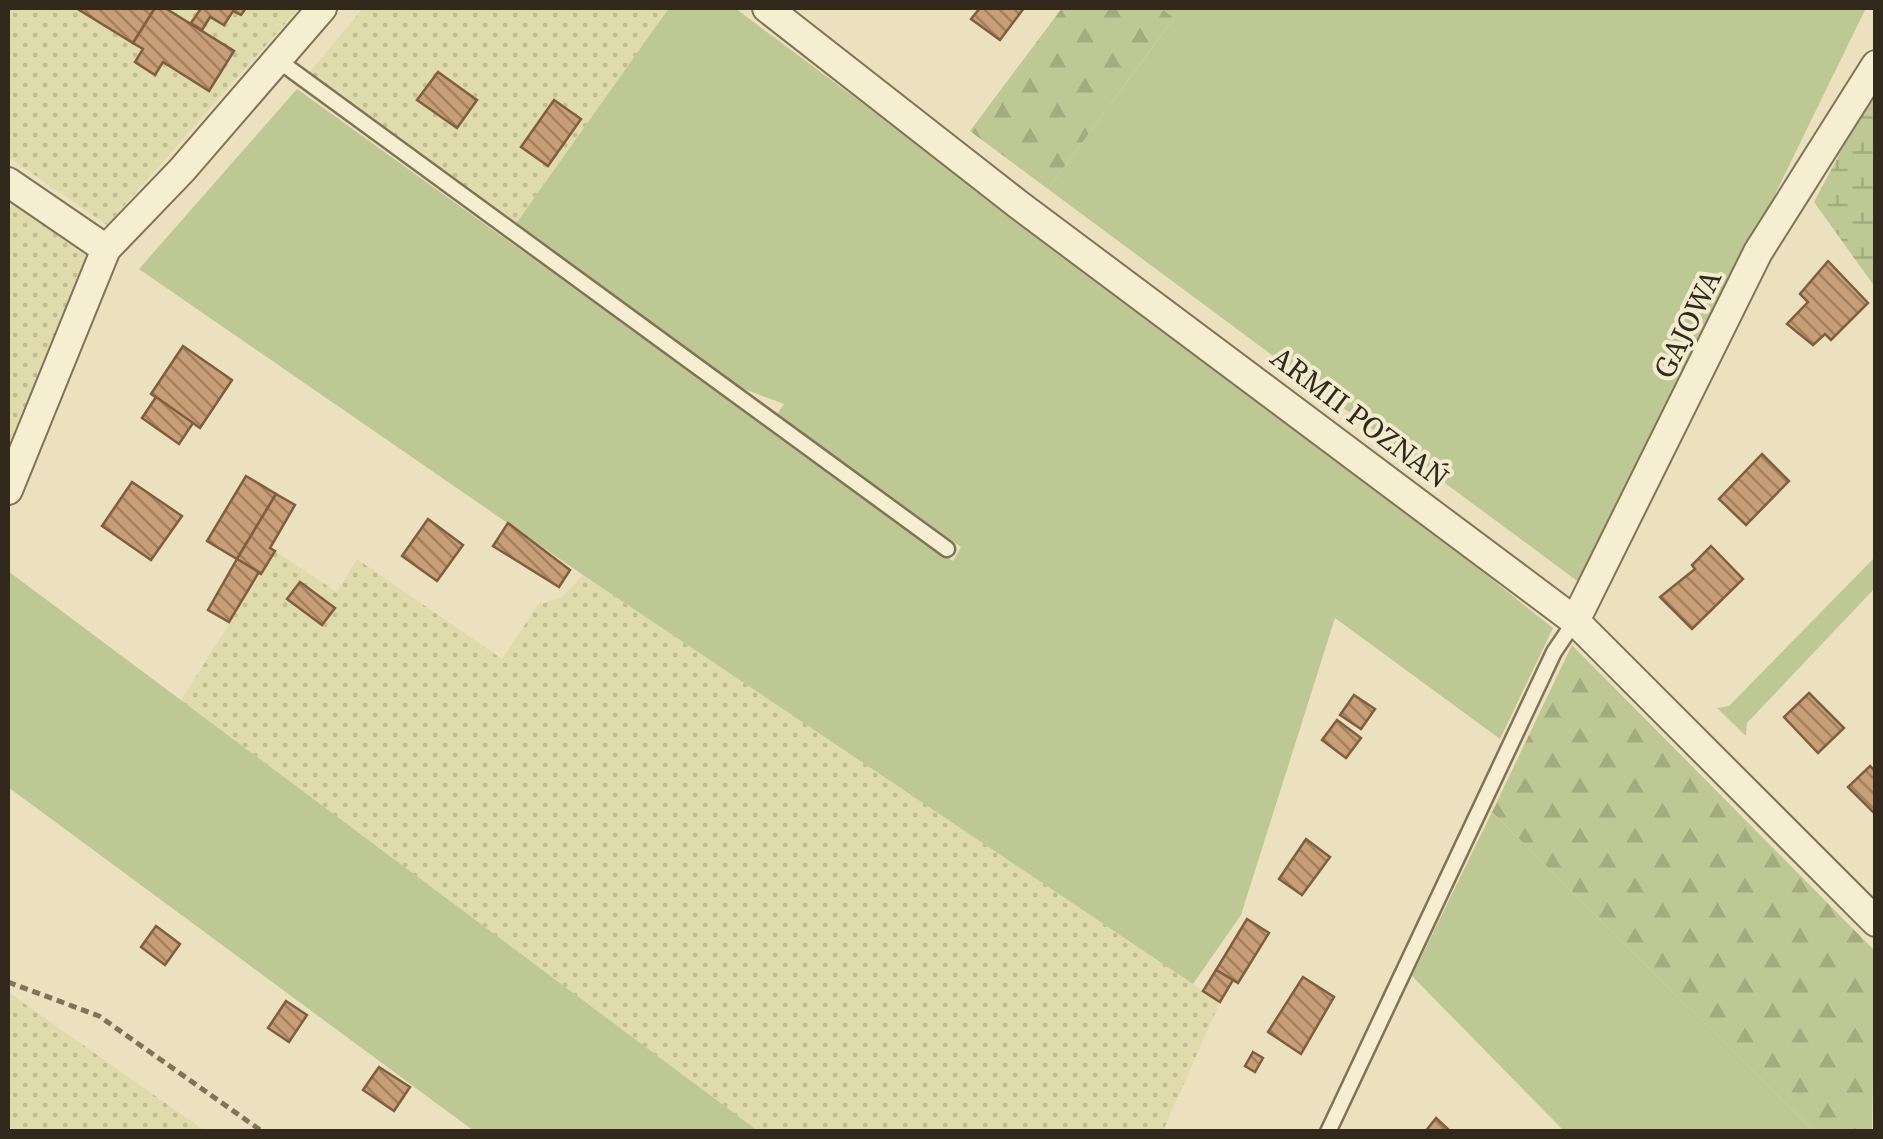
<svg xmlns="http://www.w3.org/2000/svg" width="1883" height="1139" viewBox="0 0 1883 1139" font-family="'Source Serif 4',serif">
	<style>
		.farmland { fill: url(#farmland-dots) }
		.green { fill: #bec894 }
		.forest { fill: url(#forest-firs) }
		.wetland { fill: url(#wetland-marsh) }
		.building { fill: url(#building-back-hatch); stroke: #805e3f; stroke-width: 2.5 }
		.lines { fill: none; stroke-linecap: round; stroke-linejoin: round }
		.service-casing { stroke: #827258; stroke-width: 19 }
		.minor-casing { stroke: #827258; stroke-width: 32 }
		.path { stroke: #827258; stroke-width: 5; stroke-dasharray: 8 5; stroke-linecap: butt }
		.service { stroke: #f6eed1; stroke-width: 14 }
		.minor { stroke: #f6eed1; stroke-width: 28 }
		.labels { text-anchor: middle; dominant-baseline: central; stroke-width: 8; stroke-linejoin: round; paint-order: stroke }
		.street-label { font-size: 30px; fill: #32281c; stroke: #f3ebce }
	</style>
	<defs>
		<pattern id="farmland-dots" width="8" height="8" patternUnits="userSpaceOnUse" patternTransform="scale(2.5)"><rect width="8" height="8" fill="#e0dbac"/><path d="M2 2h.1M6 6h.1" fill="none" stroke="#c1bc93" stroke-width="1.8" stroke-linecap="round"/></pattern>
		<pattern id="forest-firs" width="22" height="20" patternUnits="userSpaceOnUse" patternTransform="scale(2.5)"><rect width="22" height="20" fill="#bec894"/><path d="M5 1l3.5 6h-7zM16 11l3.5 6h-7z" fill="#a4ac7f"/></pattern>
		<pattern id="wetland-marsh" width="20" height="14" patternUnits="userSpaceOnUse" patternTransform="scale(2.5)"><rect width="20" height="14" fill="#bec894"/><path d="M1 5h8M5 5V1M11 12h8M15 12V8" fill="none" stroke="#a4ac7f"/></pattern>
		<pattern id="building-back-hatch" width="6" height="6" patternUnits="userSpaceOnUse" patternTransform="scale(2.5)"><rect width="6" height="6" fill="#c79e76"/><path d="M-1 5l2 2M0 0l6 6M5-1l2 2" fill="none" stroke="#a28160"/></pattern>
	</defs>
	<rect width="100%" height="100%" fill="#ebe1bf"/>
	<g class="farmland">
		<path d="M 8,8 L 299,8 L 107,225 L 8,157 Z"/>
		<path d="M 363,8 L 669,8 L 515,225 L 307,75 Z"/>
		<path d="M 8,189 L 94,248 L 8,459 Z"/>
		<path d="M 275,551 L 337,592 L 357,559 L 502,659 L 538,605 L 562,597 L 583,575 L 1220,1002 L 1163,1131 L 758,1131 L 180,702 Z"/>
		<path d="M 8,992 L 205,1131 L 8,1131 Z"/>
	</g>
	<g class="green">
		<path d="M 669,8 L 735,8 L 1376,487 L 1553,628 L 1500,739 L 1335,618 L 1241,915 L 1193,984 L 583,575 L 139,269 L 297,89 L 953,561 L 961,547 L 776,416 L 784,404 L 741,388 L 515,225 Z"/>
		<path d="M 1161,8 L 1866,8 L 1584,586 L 1048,189 L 1174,18 Z"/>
		<path d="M 1875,557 L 1875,588 L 1747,723 L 1746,736 L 1717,708 L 1729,706 Z"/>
		<path d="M 8,571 L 758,1131 L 474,1131 L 8,787 Z"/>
		<path d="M 1492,812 L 1813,1131 L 1564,1131 L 1412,976 Z"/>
	</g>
	<g class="forest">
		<path d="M 1062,8 L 1161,8 L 1174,18 L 1048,189 L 970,131 Z"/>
		<path d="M 1572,645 L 1875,951 L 1872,1131 L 1813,1131 L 1492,812 Z"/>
	</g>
	<path class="wetland" d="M 1875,87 L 1875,287 L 1814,202 Z"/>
	<g class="building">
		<path d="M 76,8 L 155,8 L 133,43 Z"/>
		<path d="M 155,8 L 165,8 L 234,51 L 209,91 L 163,62 L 155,75 L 135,62 L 143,49 L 133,43 Z"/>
		<path d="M 196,8 L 246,8 L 241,15 L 233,11 L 224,25 L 210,17 L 202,30 L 191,23 L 200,10 Z"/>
		<path d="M 980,8 L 1024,8 L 1000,40 L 971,19 Z"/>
		<path d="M 438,72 L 477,100 L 457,128 L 417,100 Z"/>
		<path d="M 554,100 L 581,119 L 548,166 L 521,147 Z"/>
		<path d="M 1828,261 L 1868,303 L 1831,340 L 1825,334 L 1813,345 L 1787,324 L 1808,302 L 1800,294 Z"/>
		<path d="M 183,346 L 232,380 L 200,428 L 151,394 Z"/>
		<path d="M 156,397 L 193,423 L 179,444 L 142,418 Z"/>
		<path d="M 1762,454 L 1789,481 L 1746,525 L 1719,499 Z"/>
		<path d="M 246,476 L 276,494 L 237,559 L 207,541 Z"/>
		<path d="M 132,482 L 182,516 L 151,560 L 102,526 Z"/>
		<path d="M 276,494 L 295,505 L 270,548 L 275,551 L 261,574 L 237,559 Z"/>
		<path d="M 428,519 L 463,545 L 437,581 L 402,556 Z"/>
		<path d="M 508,523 L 570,570 L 559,587 L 493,546 Z"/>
		<path d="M 1711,546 L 1743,579 L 1692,629 L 1660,597 L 1695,569 L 1692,565 Z"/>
		<path d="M 237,559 L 259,572 L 229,622 L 208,610 Z"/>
		<path d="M 300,582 L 335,608 L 322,625 L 287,599 Z"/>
		<path d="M 1809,693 L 1844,728 L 1818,753 L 1784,717 Z"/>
		<path d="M 1354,695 L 1375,709 L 1361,729 L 1340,715 Z"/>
		<path d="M 1337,720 L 1361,738 L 1346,758 L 1322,740 Z"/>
		<path d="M 1870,766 L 1876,772 L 1876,815 L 1848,787 Z"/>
		<path d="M 1306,839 L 1330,857 L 1302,895 L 1279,879 Z"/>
		<path d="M 1247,919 L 1269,933 L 1238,983 L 1216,970 Z"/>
		<path d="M 156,926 L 180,944 L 165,965 L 141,947 Z"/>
		<path d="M 1216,970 L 1233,980 L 1220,1002 L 1203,991 Z"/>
		<path d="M 1303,977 L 1334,997 L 1301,1054 L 1268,1032 Z"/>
		<path d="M 286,1001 L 307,1015 L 289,1042 L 268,1028 Z"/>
		<path d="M 1253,1052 L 1263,1058 L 1255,1072 L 1245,1066 Z"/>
		<path d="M 379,1067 L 410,1087 L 394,1111 L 363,1090 Z"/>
		<path d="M 1436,1118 L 1451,1132 L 1425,1132 Z"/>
	</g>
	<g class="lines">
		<defs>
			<g id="service">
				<path d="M 279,61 L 947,549"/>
				<path d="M 1328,1132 L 1554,652 L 1575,621"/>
			</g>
			<g id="minor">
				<path d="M 767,8 L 1019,205 L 1575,621 L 1876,922"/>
				<path d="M 8,182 L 106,249"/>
				<path d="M 8,490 L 106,249 L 182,170 L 322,8"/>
				<path d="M 1575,621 L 1758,252 L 1876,65"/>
			</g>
		</defs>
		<use href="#service" class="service-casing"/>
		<use href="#minor" class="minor-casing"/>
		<path class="path" d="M 8,982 L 99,1016 L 263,1132"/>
		<use href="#service" class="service"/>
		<use href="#minor" class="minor"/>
	</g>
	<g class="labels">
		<g class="street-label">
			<text transform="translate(1687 324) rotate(-64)">GAJOWA</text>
			<text transform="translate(1360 417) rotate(37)">ARMII POZNAŃ</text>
		</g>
	</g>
	<rect width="1883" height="1139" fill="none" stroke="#32281c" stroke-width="20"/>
</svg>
